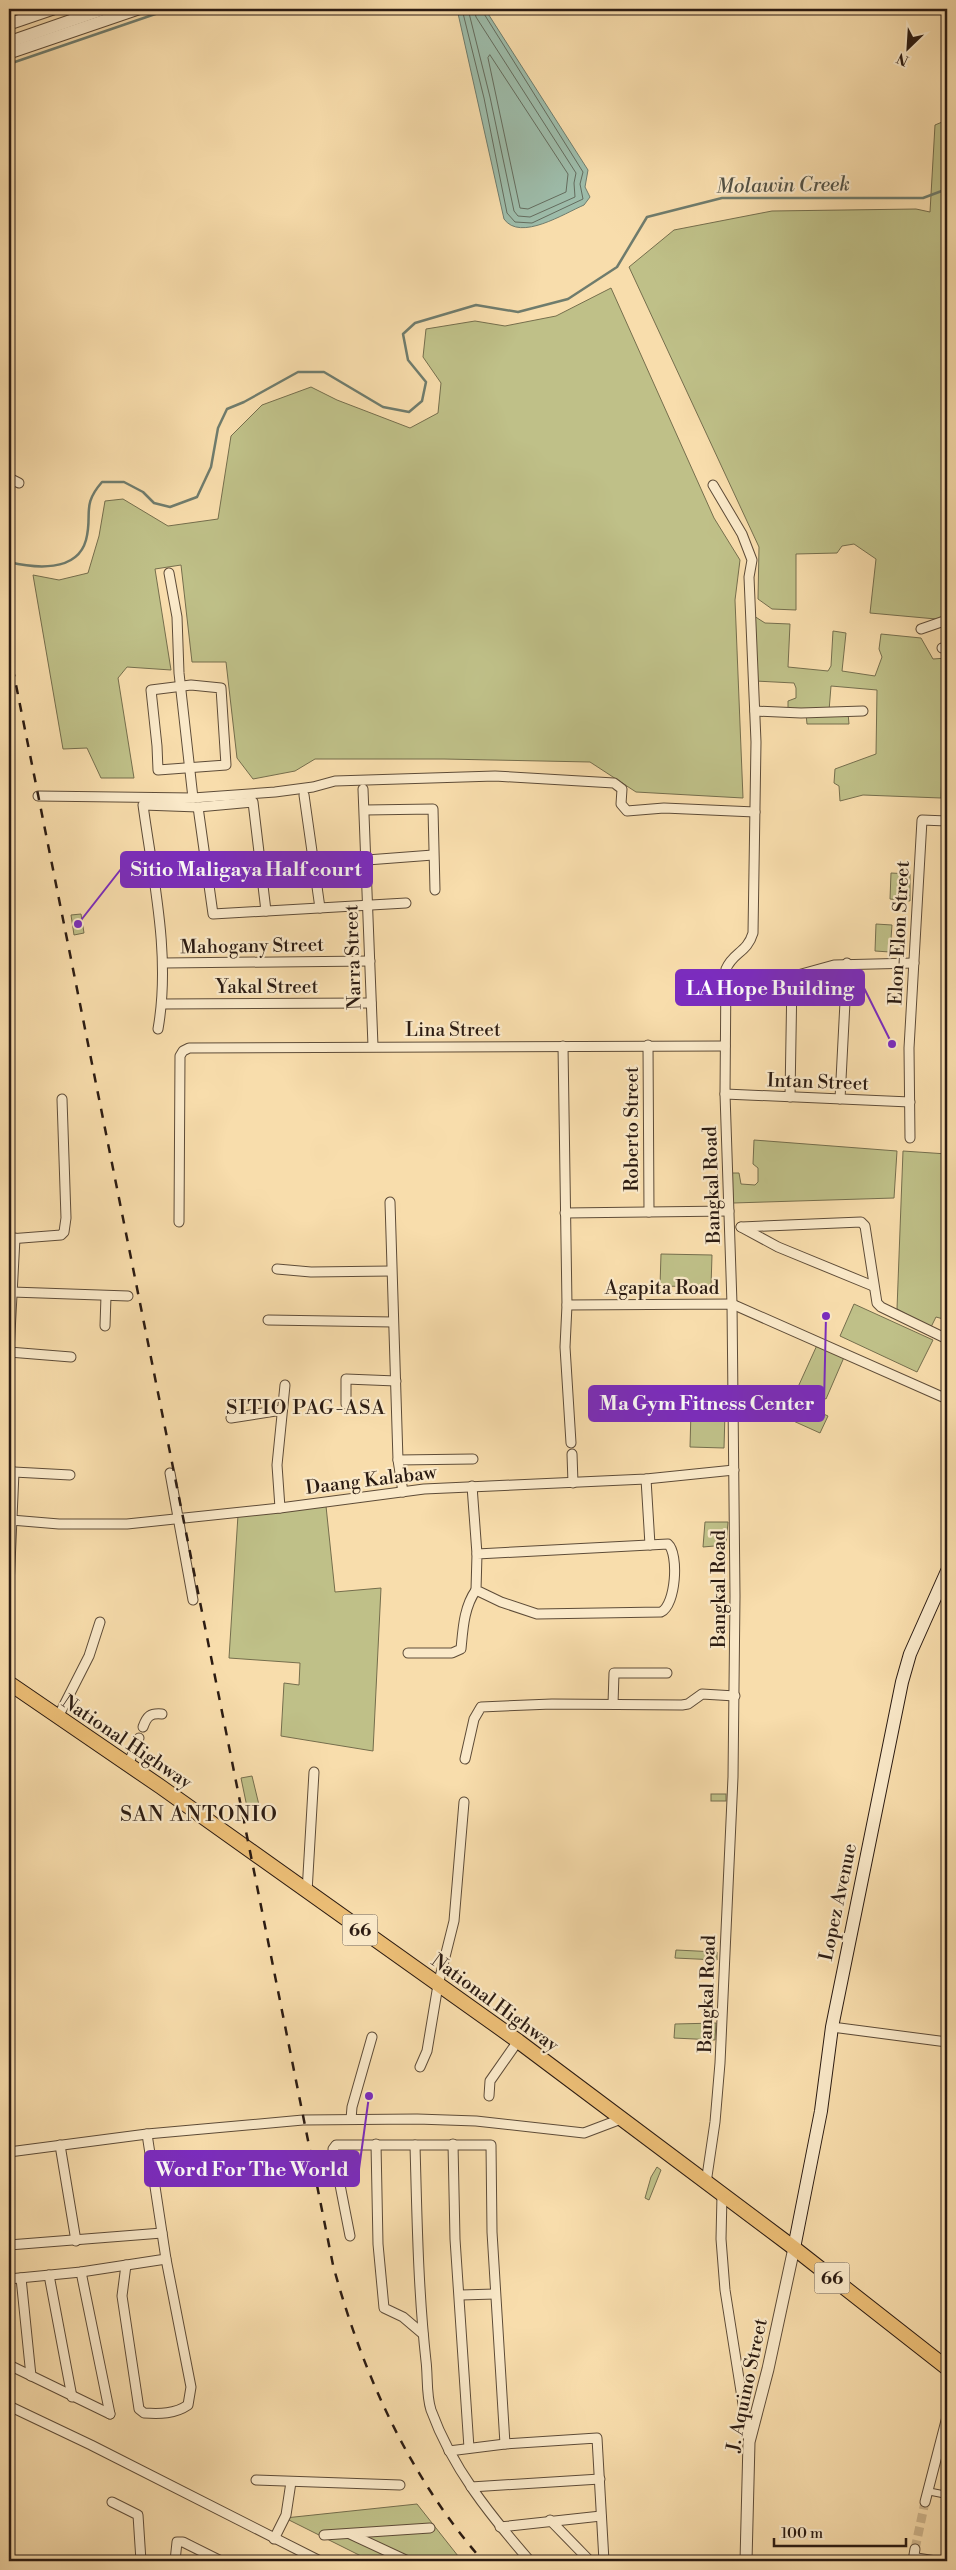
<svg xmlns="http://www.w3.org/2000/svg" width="956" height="2570" viewBox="0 0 956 2570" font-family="'Libre Bodoni',serif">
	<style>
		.green { fill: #bfc088; stroke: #756e4d }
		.water { fill: #9dbcaa; stroke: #6f7c6d }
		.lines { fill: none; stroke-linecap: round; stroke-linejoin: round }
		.shore { stroke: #646c5e; stroke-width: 1 }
		.stream { stroke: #6f7c6d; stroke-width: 2.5 }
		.minor-tunnel { stroke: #cfb68d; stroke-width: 9; stroke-dasharray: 9 4.5; stroke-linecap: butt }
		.pedestrian-casing { stroke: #5e4c38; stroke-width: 8 }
		.minor-casing { stroke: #5e4c38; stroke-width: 11 }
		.tertiary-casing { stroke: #5e4c38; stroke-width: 13 }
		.secondary-casing { stroke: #2b1b12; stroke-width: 14 }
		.primary-casing { stroke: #2b1b12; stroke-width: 16 }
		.pedestrian { stroke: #fae9c9; stroke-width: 6 }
		.minor { stroke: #fae9c9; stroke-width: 9 }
		.tertiary { stroke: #fae9c9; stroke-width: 11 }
		.secondary { stroke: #fae9c9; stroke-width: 12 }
		.primary { stroke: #ecbe76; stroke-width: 14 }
		.rail { stroke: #2b1b12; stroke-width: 2.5; stroke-dasharray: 9 9; stroke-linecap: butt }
		.labels { text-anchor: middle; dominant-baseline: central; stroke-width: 4.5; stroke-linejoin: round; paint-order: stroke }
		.shield { fill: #fae9c9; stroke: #695949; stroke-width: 1 }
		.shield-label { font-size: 18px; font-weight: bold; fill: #2b1b12 }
		.street-label { font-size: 19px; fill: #2b1b12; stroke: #fae9c9 }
		.water-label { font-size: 20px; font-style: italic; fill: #535347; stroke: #fae9c9 }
		.neighbourhood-label { font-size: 20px; letter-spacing: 1px; fill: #2b1b12; stroke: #fae9c9 }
		.quarter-label { font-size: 21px; letter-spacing: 1px; fill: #2b1b12; stroke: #fae9c9 }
		.leader { fill: none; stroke: #7b2cbf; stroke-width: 2 }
		.callout-dot { fill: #7b2cbf; stroke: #fae9c9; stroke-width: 2 }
		.callout { fill: #7b2cbf; stroke: #7b2cbf; stroke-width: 2 }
		.callout-label { font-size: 20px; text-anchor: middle; font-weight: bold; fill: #fff }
	</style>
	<rect width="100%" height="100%" fill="#f8ddac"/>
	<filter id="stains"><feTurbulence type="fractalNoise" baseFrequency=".004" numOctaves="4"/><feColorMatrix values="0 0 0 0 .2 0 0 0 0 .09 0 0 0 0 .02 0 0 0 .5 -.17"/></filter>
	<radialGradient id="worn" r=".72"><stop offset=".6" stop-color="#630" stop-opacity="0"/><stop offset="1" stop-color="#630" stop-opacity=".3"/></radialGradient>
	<g class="green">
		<path d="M 947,120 L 947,620 L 870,613 L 876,559 L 854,544 L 842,546 L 837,553 L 796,554 L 796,610 L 772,609 L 758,599 L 759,547 L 629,267 L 674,230 L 772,211 L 916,209 L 930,212 L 935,125 Z"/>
		<path d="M 611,288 L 714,518 L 740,560 L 735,600 L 743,798 L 636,792 L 590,762 L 444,759 L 315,759 L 295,771 L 253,779 L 237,758 L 226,662 L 192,662 L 181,565 L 155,569 L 171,670 L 127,667 L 118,678 L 134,778 L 101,778 L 87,748 L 63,749 L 33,575 L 59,580 L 88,573 L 99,536 L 105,501 L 123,499 L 168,526 L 218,519 L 231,436 L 262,405 L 311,387 L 337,400 L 410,428 L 438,413 L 441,383 L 423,357 L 426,329 L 475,321 L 505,326 L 556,316 Z"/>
		<path d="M 754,616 L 765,623 L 790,624 L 788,667 L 828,671 L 831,666 L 833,631 L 846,633 L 842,671 L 875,676 L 882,657 L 879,649 L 881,634 L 921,638 L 933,659 L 947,658 L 941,798 L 863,795 L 840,801 L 839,786 L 834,783 L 835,769 L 876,754 L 877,690 L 831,686 L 829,711 L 848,713 L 849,724 L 807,724 L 806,714 L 788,712 L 788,701 L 796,698 L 796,688 L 794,683 L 755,681 Z"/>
		<path d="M 891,873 L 910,874 L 910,901 L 890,899 Z"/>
		<path d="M 81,914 L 84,933 L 74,935 L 71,915 Z"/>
		<path d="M 876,924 L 892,925 L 890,952 L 875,951 Z"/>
		<path d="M 754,1140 L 897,1151 L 894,1198 L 733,1203 L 732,1173 L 739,1173 L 741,1184 L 755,1185 L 758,1182 L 758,1168 L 753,1164 Z"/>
		<path d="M 903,1151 L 947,1154 L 947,1320 L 936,1317 L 931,1327 L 897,1309 Z"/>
		<path d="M 661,1254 L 712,1255 L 711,1287 L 660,1286 Z"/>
		<path d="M 854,1304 L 933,1340 L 917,1372 L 840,1336 Z"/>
		<path d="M 818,1343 L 845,1355 L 826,1399 L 798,1387 Z"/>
		<path d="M 777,1393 L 828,1416 L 820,1433 L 769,1410 Z"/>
		<path d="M 691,1411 L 725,1413 L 724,1448 L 690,1447 Z"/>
		<path d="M 326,1506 L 335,1592 L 381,1588 L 373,1751 L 281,1736 L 284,1683 L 299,1685 L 300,1663 L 229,1658 L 238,1515 Z"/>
		<path d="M 705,1522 L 728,1522 L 726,1545 L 703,1547 Z"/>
		<path d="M 252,1776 L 259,1805 L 247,1807 L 241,1778 Z"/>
		<rect x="711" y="1794" width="15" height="7"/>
		<path d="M 676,1950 L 717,1952 L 717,1960 L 675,1958 Z"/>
		<path d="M 716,2023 L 715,2040 L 674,2038 L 675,2024 Z"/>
		<path d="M 657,2167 L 661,2170 L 649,2200 L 645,2198 L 651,2177 Z"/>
		<path d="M 417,2504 L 462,2561 L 371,2561 L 285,2518 Z"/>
	</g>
	<path class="water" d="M 457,9 L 485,9 L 588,170 L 585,187 L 590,197 L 584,205 C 565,213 520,242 504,219 Z"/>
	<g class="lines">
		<g class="shore">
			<path d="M 462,9 L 484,98 L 507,213 L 515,222 L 532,223 L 583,199 L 580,184 L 583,172 L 481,9"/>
			<path d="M 468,9 L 490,97 L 514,211 L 518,216 L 530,217 L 575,197 L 574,183 L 576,173 L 476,17 L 474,9"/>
			<path d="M 490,55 L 568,174 L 566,192 L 528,209 L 520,208 L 488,58 Z"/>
		</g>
		<g class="stream">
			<path d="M 9,64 L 170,9"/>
			<path d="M 9,562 C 34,568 77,573 86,540 C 93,514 81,506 102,482 L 124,482 L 143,492 L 154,503 L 170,507 L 197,497 L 211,467 L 218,428 L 227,409 L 244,402 L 298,372 L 324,372 L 383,407 L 409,412 L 422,401 L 426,382 L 408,360 L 403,334 L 415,323 L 476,305 L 518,312 L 568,299 L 617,267 L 647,217 L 722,198 L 923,198 L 947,189"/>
		</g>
		<path class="minor-tunnel" d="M 915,2549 L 925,2502"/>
		<defs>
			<g id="pedestrian">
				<path d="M 927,2491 L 947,2495"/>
				<path d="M 914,2556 L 945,2561"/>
			</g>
			<g id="minor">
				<path d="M 9,478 L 19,483"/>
				<path d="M 169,573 L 177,617 L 179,673 L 193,798"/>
				<path d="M 921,629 L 947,620"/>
				<path d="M 942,648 L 947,649"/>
				<path d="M 191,685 L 221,688 L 226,765 L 158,770 L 157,746 L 151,690 Z"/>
				<path d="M 755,711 L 801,713 L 863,711"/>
				<path d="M 363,789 L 373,1046"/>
				<path d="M 304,795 L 320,908"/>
				<path d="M 38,796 L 193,798 L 275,792 L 313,787 L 335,781 L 495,776 L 614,783 L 622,789 L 621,804 L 627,811 L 664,808 L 755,812"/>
				<path d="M 198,807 L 213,914 L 406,903"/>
				<path d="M 365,810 L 433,809 L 435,890"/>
				<path d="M 367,860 L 433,855"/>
				<path d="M 164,963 L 370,961"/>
				<path d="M 726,995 L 834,965 L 914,963"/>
				<path d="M 163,1004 L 371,1003"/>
				<path d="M 158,1029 C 171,955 153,879 143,805 L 198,807 L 253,802 L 266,911"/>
				<path d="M 648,1045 L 649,1212"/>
				<path d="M 563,1046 L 567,1305 L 565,1347 L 571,1443"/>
				<path d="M 725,1094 L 910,1102"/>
				<path d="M 790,1097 L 792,977"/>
				<path d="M 840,1099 L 847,963"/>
				<path d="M 910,1138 L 909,1048 L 922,820 L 947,821"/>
				<path d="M 390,1202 L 398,1460 L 403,1492"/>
				<path d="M 565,1213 L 729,1211"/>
				<path d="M 179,1222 L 180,1056 L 183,1051 L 189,1048 L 725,1046"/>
				<path d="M 741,1227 L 861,1222 L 865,1226 L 877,1303 L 881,1307 L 947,1339"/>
				<path d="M 741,1227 L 778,1247 L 873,1286"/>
				<path d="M 9,1239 L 61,1235 L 64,1232 L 66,1218 L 62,1099"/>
				<path d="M 277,1269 L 311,1272 L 391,1271"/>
				<path d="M 12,1292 L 128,1296"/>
				<path d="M 567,1305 L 732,1304 L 947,1399"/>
				<path d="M 268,1320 L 393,1322"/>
				<path d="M 105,1326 L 106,1296"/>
				<path d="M 9,1352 L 15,1238"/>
				<path d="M 9,1352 L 71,1357"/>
				<path d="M 346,1404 L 346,1379 L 396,1381"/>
				<path d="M 231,1418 L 282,1410"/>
				<path d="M 572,1454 L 573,1483"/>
				<path d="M 398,1460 L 473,1459"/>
				<path d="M 9,1472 L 14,1472 L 9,1587"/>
				<path d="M 14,1472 L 70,1475"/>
				<path d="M 170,1473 L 193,1600"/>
				<path d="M 646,1479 L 650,1545"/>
				<path d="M 472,1486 L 477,1554"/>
				<path d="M 280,1508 L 277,1465 L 285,1385"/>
				<path d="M 11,1520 L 59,1524 L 127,1524 L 280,1508 L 424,1489 L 646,1479 L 734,1470"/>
				<path d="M 668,1544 C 679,1554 676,1605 661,1612 L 537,1614 L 501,1602 L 476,1590 L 477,1554 Z"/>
				<path d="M 408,1653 L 452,1653 L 461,1649 C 463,1628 464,1607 476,1590"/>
				<path d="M 613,1704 L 614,1673 L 667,1673"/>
				<path d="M 58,1717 L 89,1656 L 100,1622"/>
				<path d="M 143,1727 C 147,1716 150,1713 162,1714"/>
				<path d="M 465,1759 L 474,1719 L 481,1707 L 552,1704 L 682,1705 L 688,1704 L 702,1694 L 735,1696"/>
				<path d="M 128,1765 L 139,1738"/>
				<path d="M 307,1892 L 314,1772"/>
				<path d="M 832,2027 L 947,2042"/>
				<path d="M 420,2067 L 427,2051 L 438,1985 L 454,1921 L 464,1802"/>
				<path d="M 489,2096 L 490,2081 L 518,2041"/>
				<path d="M 351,2119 L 352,2107 L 372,2037"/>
				<path d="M 376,2144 L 378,2244 L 384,2308 L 403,2317 L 423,2334"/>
				<path d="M 453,2144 L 455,2239 L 469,2448"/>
				<path d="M 60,2145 L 76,2241"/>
				<path d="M 415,2145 C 417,2217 418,2289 426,2361 C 428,2376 426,2395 431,2410 C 452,2468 490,2515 530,2561"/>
				<path d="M 9,2152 L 147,2134 L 303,2120 L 417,2119 L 476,2121 L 584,2133 L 621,2119"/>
				<path d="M 706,2183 L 715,2122 L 720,2063 L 733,1777 L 735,1596 L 732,1304 L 725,1094 L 726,969 C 733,952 747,953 753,933 L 756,742 L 749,577 L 752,560 L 742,534 L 713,485"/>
				<path d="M 722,2195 L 721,2239 L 725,2290 L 749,2442"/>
				<path d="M 350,2236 L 333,2149 L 336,2145 L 491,2145 L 492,2232 L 505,2444"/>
				<path d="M 9,2245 L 162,2233"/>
				<path d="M 126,2265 L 122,2296 L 139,2409 L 144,2413 C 160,2414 175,2414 188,2405 L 191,2387 L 166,2259 L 147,2134"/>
				<path d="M 81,2272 L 110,2414"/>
				<path d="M 49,2275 L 72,2397"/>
				<path d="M 21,2278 L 31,2376"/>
				<path d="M 9,2279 L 81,2272 L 166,2259"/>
				<path d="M 461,2295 L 495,2294"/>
				<path d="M 9,2365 L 110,2414"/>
				<path d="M 9,2406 L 91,2445 L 320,2561"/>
				<path d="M 449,2451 L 505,2444 L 597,2438 L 604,2561"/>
				<path d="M 256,2480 L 400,2485"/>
				<path d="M 471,2487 L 600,2479"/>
				<path d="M 112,2502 L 138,2515 L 141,2561"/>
				<path d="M 925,2502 L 947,2417"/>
				<path d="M 550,2520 L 590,2561"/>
				<path d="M 500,2527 L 601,2516"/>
				<path d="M 350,2534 L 408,2561"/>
				<path d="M 324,2535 L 430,2528"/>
				<path d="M 274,2539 L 286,2515 L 291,2482"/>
				<path d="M 175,2561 L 177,2542 L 183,2542 L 221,2561"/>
				<path d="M 913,2561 L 915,2549"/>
			</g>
			<g id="tertiary">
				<path d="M 9,24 L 53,9"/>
				<path d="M 9,42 L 104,9"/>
				<path d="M 9,53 L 138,9"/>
				<path d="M 746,2561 L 749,2442 L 768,2369 L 794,2248"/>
			</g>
			<path id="secondary" d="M 794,2248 L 821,2111 L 832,2027 L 902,1682 L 910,1654 L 947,1571"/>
			<path id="primary" d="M 9,1683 L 161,1787 L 518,2041 L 794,2248 L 947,2368"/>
		</defs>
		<use href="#pedestrian" class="pedestrian-casing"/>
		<use href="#minor" class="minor-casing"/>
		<use href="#tertiary" class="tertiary-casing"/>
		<use href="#secondary" class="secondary-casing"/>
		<use href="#primary" class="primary-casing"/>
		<use href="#pedestrian" class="pedestrian"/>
		<use href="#minor" class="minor"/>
		<use href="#tertiary" class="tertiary"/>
		<use href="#secondary" class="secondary"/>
		<use href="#primary" class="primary"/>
		<path class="rail" d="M 9,650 L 333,2265 C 362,2372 409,2477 483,2561"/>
	</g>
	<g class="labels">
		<g class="shield">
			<rect x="342.5" y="1914.5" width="35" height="31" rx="4"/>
			<rect x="814.5" y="2262.5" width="35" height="31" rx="4"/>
		</g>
		<g class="shield-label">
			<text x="360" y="1930">66</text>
			<text x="832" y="2278">66</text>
		</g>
		<g class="street-label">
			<text transform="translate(899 933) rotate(-87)">Elon-Elon Street</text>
			<text transform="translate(252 946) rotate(-1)">Mahogany Street</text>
			<text transform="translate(353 957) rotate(-92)">Narra Street</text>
			<text x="267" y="987">Yakal Street</text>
			<text x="453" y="1030">Lina Street</text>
			<text transform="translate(818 1082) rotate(2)">Intan Street</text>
			<text transform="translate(632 1129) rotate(-90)">Roberto Street</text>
			<text transform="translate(712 1185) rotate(-92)">Bangkal Road</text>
			<text x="662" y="1288">Agapita Road</text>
			<text transform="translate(371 1480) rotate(-7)">Daang Kalabaw</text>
			<text transform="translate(719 1589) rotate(-90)">Bangkal Road</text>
			<text transform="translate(127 1742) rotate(34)">National Highway</text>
			<text transform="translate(838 1902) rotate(-78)">Lopez Avenue</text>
			<text transform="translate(707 1994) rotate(-88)">Bangkal Road</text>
			<text transform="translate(495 2003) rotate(36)">National Highway</text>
			<text transform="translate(747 2385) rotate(-78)">J. Aquino Street</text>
		</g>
		<g class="water-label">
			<text transform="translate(783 186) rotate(-1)">Molawin Creek</text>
		</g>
		<g class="neighbourhood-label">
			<text x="306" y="1408">SITIO PAG-ASA</text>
		</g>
		<g class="quarter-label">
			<text x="199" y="1815">SAN ANTONIO</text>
		</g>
	</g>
	<path class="leader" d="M78 924L121 869M892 1044L864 988M826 1316L824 1403M369 2096L359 2169"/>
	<g class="callout-dot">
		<circle cx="78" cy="924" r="5"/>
		<circle cx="892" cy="1044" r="5"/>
		<circle cx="826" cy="1316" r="5"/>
		<circle cx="369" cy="2096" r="5"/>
	</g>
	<g class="callout">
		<rect x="121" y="852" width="251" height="35" rx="5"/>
		<rect x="676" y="970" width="188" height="35" rx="5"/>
		<rect x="589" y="1386" width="235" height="35" rx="5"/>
		<rect x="145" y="2151" width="214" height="35" rx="5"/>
	</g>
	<g class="callout-label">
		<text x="246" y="876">Sitio Maligaya Half court</text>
		<text x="770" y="995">LA Hope Building</text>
		<text x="707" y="1410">Ma Gym Fitness Center</text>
		<text x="252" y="2176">Word For The World</text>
	</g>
	<rect width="956" height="2570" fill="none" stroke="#f8ddac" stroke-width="30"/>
	<rect x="10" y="10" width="936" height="2550" fill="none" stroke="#2b1b12" stroke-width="2.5"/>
	<rect x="15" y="15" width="926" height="2540" fill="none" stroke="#2b1b12"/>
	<g transform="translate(908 48) rotate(205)" stroke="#fae9c9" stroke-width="4" paint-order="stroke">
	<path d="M0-4L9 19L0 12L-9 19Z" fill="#2b1b12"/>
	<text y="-8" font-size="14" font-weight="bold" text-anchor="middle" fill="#2b1b12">N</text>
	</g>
	<path d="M774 2538v8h132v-8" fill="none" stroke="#2b1b12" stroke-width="2.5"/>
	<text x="781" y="2538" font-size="15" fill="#2b1b12" stroke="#fae9c9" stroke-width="4" paint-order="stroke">100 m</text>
	<rect width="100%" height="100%" filter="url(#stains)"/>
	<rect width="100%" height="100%" fill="url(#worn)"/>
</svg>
